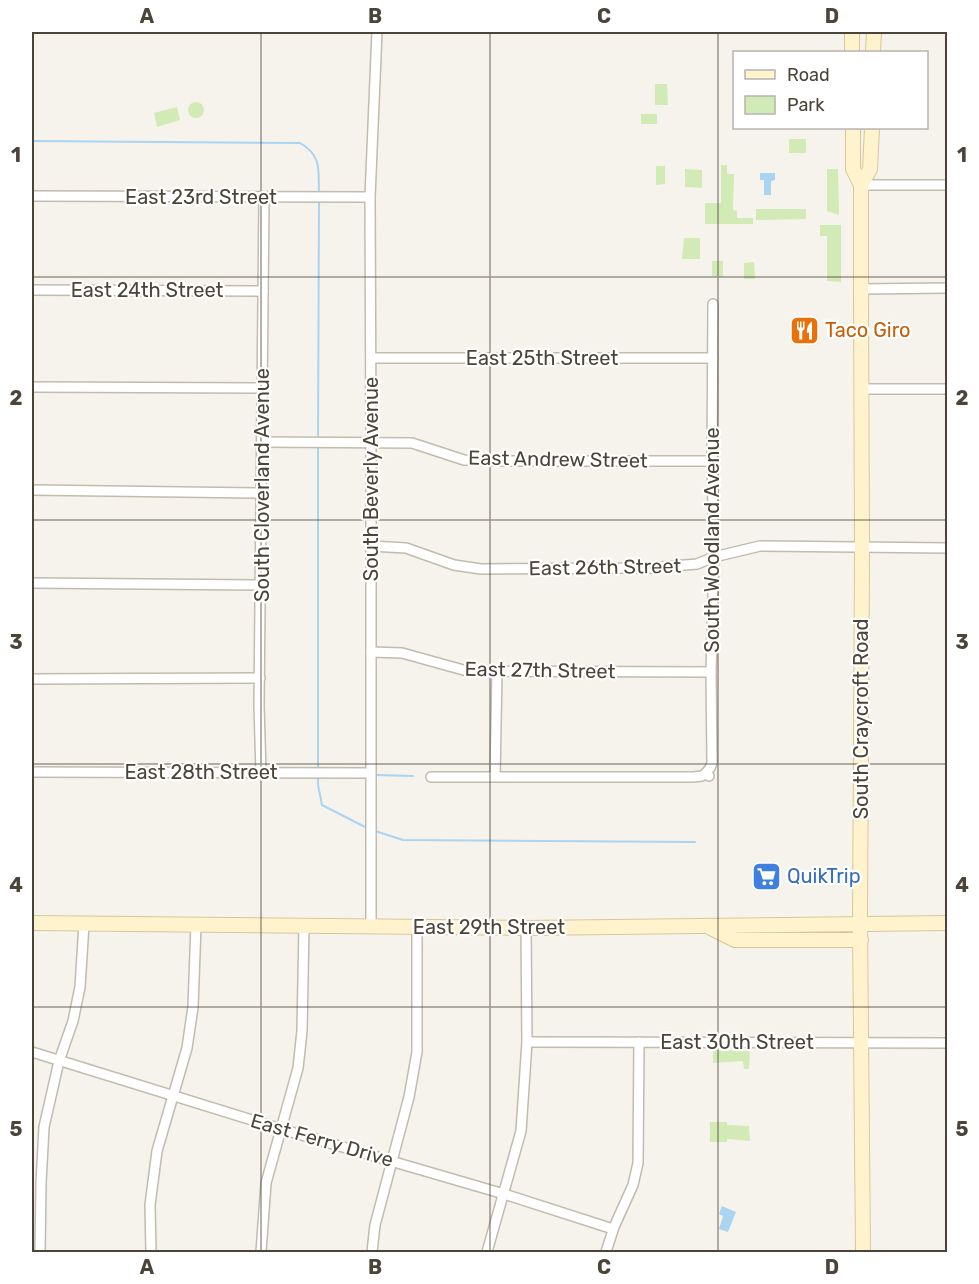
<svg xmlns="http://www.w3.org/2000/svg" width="979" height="1284" viewBox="0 0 979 1284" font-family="Rubik,sans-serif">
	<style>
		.green { fill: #d2eab5 }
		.water { fill: #a9d4f2 }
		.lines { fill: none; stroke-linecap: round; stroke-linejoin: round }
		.stream { stroke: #a9d4f2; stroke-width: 2 }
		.street-casing { stroke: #c2bbae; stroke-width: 12 }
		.secondary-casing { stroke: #d6c79b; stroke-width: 16 }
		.street { stroke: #fff; stroke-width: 9 }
		.secondary { stroke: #fff3cd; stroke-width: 14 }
		.grid { fill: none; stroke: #4b4439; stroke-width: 1.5; stroke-opacity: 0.55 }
		.labels { text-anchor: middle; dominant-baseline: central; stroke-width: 4.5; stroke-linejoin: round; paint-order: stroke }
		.street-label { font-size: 20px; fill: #4b4439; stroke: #fff }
		.food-label { font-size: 20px; fill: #c56008; stroke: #fff; text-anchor: start }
		.shop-label { font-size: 20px; fill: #366cbe; stroke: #fff; text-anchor: start }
		.neatline { fill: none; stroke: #4b4439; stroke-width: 2 }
		.grid-label { font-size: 20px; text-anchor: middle; font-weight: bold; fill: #4b4439 }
	</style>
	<rect width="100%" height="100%" fill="#f6f3ec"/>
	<g class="green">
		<path d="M 655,84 L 667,84 L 668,105 L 655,105 Z"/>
		<circle cx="196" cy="110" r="8"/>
		<path d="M 177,107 L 180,120 L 157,127 L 154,113 Z"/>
		<rect x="641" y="114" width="16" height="10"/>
		<rect x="789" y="139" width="17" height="14"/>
		<path d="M 721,165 L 727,165 L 727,174 L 734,174 L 733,210 L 737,211 L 737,218 L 753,218 L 753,224 L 705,224 L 705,203 L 721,203 Z"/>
		<path d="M 656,166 L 665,166 L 665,184 L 656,185 Z"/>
		<path d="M 685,169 L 702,170 L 702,188 L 685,187 Z"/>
		<path d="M 827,169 L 838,169 L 839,215 L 827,211 Z"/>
		<path d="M 756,209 L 806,209 L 806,219 L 756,220 Z"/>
		<path d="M 820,225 L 841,225 L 841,282 L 827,281 L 827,236 L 820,236 Z"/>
		<path d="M 684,238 L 700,238 L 700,259 L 682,259 Z"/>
		<path d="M 712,261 L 723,261 L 723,277 L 712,276 Z"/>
		<path d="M 754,262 L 755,279 L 744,279 L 744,263 Z"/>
		<path d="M 713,1050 L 750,1051 L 749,1069 L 744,1069 L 743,1061 L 713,1063 Z"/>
		<path d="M 710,1122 L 727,1122 L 727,1125 L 749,1126 L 750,1141 L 727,1139 L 727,1142 L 710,1142 Z"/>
	</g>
	<g class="water">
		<path d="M 760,173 L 775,173 L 775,180 L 771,181 L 771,195 L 764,195 L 764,180 L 760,180 Z"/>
		<path d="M 722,1206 L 736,1212 L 728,1232 L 719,1229 L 723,1216 L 719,1214 Z"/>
	</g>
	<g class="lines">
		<g class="stream">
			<path d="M 32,141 L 300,143 C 323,156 318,172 319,195"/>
			<path d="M 318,438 L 319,201"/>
			<path d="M 318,771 L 318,444"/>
			<path d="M 377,775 L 413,776"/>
			<path d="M 318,777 L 318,785 L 322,805 L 369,829"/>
			<path d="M 375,831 L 403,840 L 695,842"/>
		</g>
		<defs>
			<g id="street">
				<path d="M 861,185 L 948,185"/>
				<path d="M 32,196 L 370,197"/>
				<path d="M 861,289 L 948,288"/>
				<path d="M 32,290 L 263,291"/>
				<path d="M 371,358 L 713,358"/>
				<path d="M 32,387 L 262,388"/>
				<path d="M 861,389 L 948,389"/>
				<path d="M 262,442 L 412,443 L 464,460 L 498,461 L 712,461"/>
				<path d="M 32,490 L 261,493"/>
				<path d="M 371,546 L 406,548 L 454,565 L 481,569 L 649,568 L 697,564 L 714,557 L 760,546 L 948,548"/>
				<path d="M 32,583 L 261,585"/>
				<path d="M 371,652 L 402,653 L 467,671 L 711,672"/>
				<path d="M 32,679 L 260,678"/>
				<path d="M 32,772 L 370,773"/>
				<path d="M 261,772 L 259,706 L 264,197"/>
				<path d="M 706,773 L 710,768 L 712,763 L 711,672 L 714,557 L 712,461 L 713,304"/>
				<path d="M 495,776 L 497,672"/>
				<path d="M 431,777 L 693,777 L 702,776 L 706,773 L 709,776"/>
				<path d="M 371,926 L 371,443 L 370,197 L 377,32"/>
				<path d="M 527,1042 L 948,1043"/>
				<path d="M 32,1052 L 281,1129 L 504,1194 L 613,1229"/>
				<path d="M 40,1252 L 41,1183 L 44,1127 L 59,1061 L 73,1021 L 80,987 L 84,924"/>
				<path d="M 151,1252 L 150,1205 L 157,1151 L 187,1048 L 193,1007 L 196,925"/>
				<path d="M 261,1252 L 266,1183 L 298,1068 L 302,1031 L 304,926"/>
				<path d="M 372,1252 L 375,1225 L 409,1097 L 417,1052 L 417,927"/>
				<path d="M 487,1252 L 521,1131 L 527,1042 L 526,928"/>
				<path d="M 606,1252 L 614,1227 L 633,1185 L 638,1163 L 639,1042"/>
			</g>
			<g id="secondary">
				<path d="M 852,32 L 852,52"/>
				<path d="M 873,52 L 874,32"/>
				<path d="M 853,128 L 853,169 L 861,185 L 861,291 L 862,554 L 860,924 L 863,1252"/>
				<path d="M 861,185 L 870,169 L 872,128"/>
				<path d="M 32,923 L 526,928 L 948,923"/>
				<path d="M 711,928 L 735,940 L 861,940"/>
			</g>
		</defs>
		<use href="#street" class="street-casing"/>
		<use href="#secondary" class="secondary-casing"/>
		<use href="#street" class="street"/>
		<use href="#secondary" class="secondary"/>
	</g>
	<path class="grid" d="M 261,32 L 261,1252M 490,32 L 490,1252M 718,32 L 718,1252M 32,277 L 948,277M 32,520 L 948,520M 32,764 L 948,764M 32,1007 L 948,1007"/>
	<defs>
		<symbol id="restaurant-square" viewBox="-11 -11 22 22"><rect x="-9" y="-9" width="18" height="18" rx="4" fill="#e8710a" stroke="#fff"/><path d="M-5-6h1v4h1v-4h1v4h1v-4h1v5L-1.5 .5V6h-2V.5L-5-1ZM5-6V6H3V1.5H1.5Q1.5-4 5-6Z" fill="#fff"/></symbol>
		<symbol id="supermarket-square" viewBox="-11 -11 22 22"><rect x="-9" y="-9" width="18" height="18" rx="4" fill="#3f7fe0" stroke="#fff"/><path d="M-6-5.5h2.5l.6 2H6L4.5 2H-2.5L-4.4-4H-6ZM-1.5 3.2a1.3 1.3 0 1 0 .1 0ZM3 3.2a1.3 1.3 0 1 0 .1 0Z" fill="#fff"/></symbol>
	</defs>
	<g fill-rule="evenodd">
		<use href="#restaurant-square" x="788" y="314" width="33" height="33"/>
		<use href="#supermarket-square" x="750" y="860" width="33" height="33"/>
	</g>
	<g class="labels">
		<g class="street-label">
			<text x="201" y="197">East 23rd Street</text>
			<text x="147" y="290">East 24th Street</text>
			<text x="542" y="358">East 25th Street</text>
			<text transform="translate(558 459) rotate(1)">East Andrew Street</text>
			<text transform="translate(371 479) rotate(-90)">South Beverly Avenue</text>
			<text transform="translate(262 485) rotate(-90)">South Cloverland Avenue</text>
			<text transform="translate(712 540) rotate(-90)">South Woodland Avenue</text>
			<text transform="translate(605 567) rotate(-1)">East 26th Street</text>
			<text transform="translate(540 670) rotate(1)">East 27th Street</text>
			<text transform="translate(861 719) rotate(-90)">South Craycroft Road</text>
			<text x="201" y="772">East 28th Street</text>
			<text x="489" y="927">East 29th Street</text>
			<text x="737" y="1042">East 30th Street</text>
			<text transform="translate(322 1140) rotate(16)">East Ferry Drive</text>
		</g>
		<g class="food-label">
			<text x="825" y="330">Taco Giro</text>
		</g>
		<g class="shop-label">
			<text x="787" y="876">QuikTrip</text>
		</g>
	</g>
	<rect width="979" height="1284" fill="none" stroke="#ffffff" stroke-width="66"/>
	<rect x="733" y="51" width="195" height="78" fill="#ffffff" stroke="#b7b4b0" stroke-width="1.5"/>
	<rect x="745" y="70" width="30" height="9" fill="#fff3cd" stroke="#b7b4b0" stroke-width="1.5"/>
	<text x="787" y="81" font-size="18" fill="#4b4439">Road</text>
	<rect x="745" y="96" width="30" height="18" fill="#d2eab5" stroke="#b7b4b0" stroke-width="1.5"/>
	<text x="787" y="111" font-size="18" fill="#4b4439">Park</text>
	<rect x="33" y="33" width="913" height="1218" class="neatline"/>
	<g class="grid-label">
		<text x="147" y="23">A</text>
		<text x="375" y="23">B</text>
		<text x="604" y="23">C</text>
		<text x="832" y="23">D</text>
		<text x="16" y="162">1</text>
		<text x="962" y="162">1</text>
		<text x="16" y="405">2</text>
		<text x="962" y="405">2</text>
		<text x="16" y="649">3</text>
		<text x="962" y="649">3</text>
		<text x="16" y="892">4</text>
		<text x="962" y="892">4</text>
		<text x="16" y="1136">5</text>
		<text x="962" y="1136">5</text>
		<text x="147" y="1274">A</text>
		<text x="375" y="1274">B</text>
		<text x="604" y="1274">C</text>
		<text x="832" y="1274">D</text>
	</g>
</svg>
